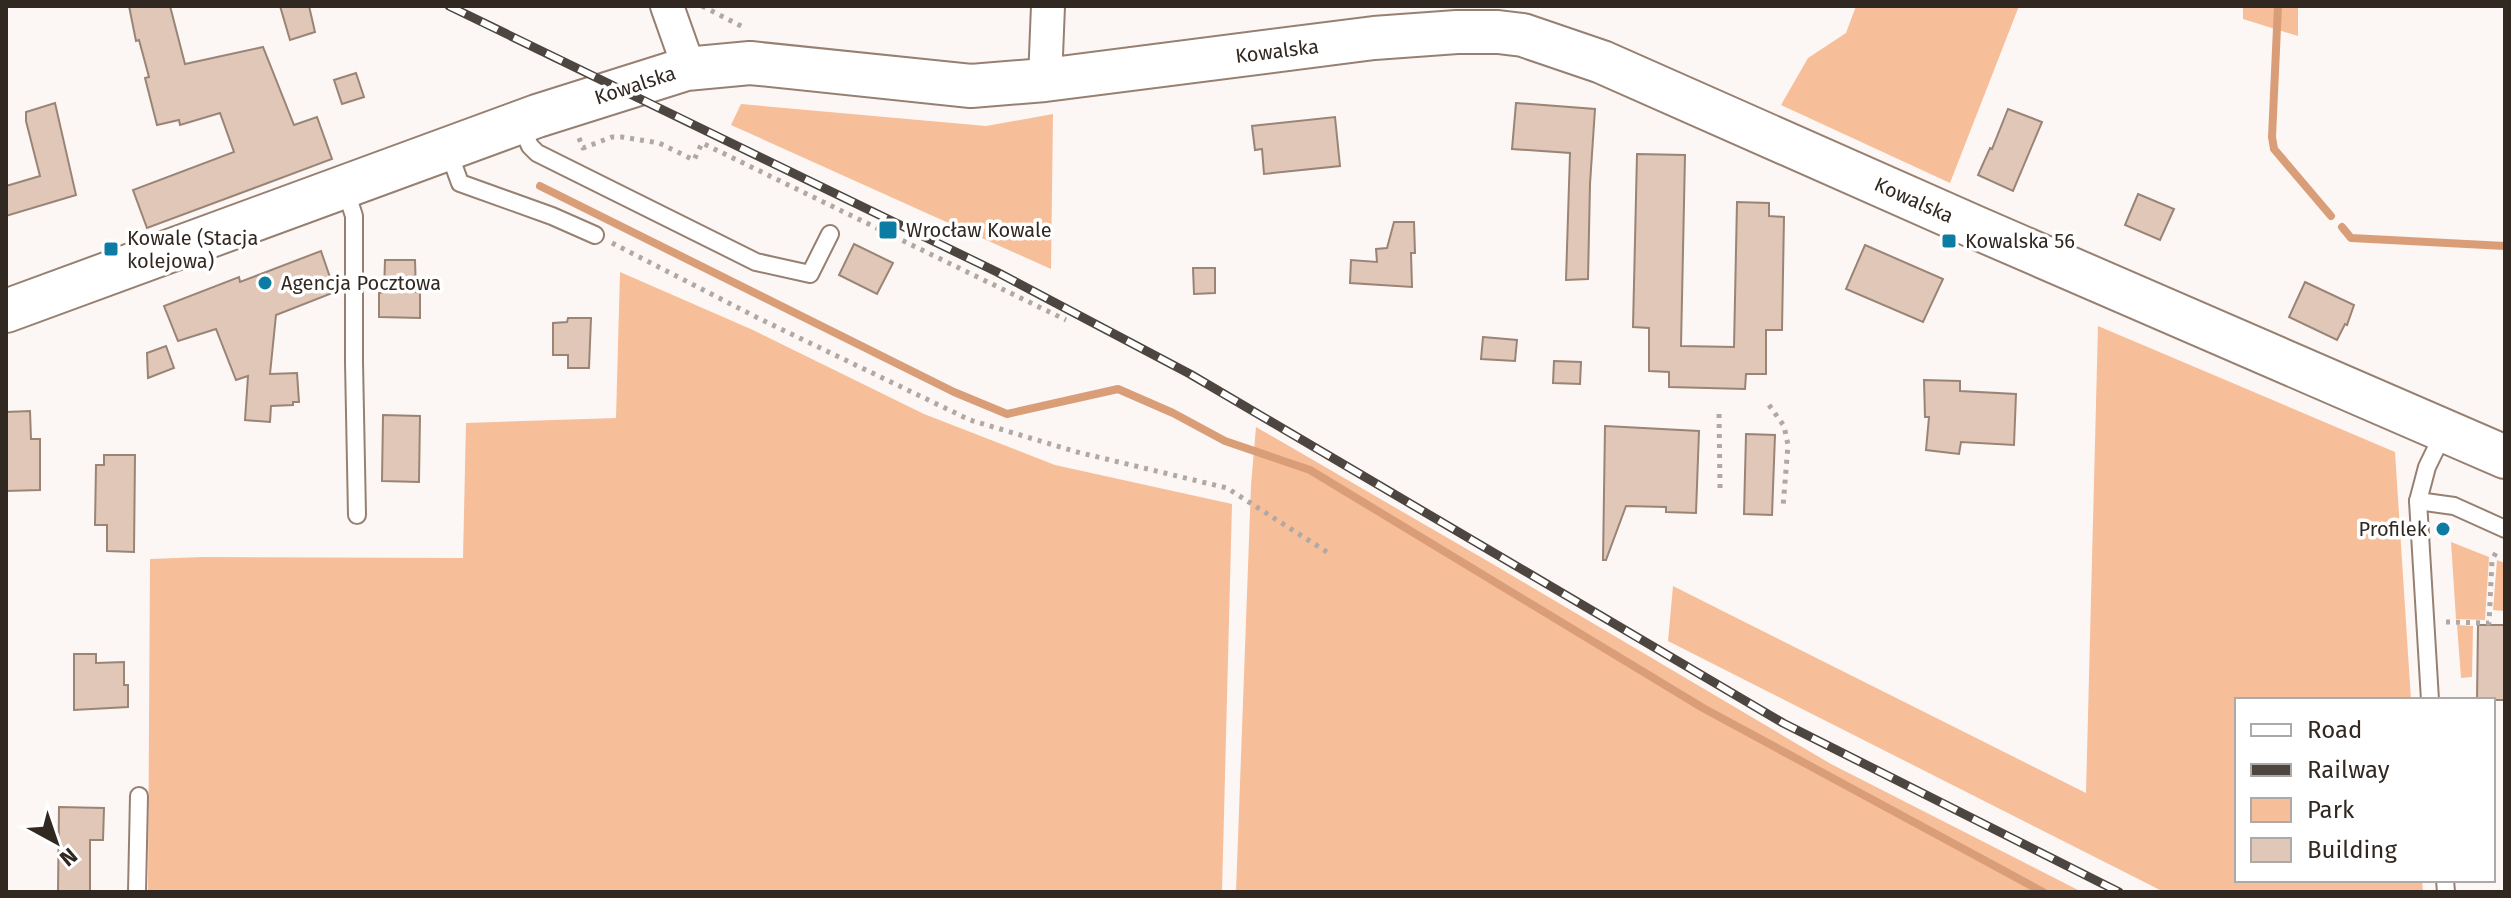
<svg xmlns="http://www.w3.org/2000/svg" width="2511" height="898" viewBox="0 0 2511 898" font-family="'Fira Sans',sans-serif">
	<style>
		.green { fill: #f7be9a }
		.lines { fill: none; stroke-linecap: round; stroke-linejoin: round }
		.stream { stroke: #d99e78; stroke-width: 8 }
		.building { fill: #e0c7b8; stroke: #9a8475; stroke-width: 2 }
		.service-casing { stroke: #978072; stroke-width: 20 }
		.minor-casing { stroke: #978072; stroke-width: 36 }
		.tertiary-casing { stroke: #978072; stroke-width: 46 }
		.path { stroke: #afa8a4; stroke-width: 5; stroke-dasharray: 4 6; stroke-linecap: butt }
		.service { stroke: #fff; stroke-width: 16 }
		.minor { stroke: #fff; stroke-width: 32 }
		.tertiary { stroke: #fff; stroke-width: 42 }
		.rail-casing { stroke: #4d453f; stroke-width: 9 }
		.rail { stroke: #fff; stroke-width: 6; stroke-dasharray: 18; stroke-linecap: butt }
		.poi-dot { fill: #0d7ca5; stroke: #fff; stroke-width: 3 }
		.labels { text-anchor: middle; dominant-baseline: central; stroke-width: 7; stroke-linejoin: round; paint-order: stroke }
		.street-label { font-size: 20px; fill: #312822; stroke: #fff }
		.poi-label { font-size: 20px; fill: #312822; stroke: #fff; text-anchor: start }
	</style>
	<rect width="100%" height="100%" fill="#fcf7f4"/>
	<g class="green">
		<path d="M 1856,6 L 2019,6 L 1950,183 L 1781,105 L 1808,58 L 1846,33 Z"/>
		<path d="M 2243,6 L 2298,6 L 2298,36 L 2243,19 Z"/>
		<path d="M 741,104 L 986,126 L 1053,114 L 1051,269 L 731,125 Z"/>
		<path d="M 620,272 L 753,330 L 924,414 L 1055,465 L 1232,504 L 1222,892 L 148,892 L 150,559 L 203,557 L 463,558 L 466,423 L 616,418 Z"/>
		<path d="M 2098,326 L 2395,452 L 2411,700 L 2237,700 L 2237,880 L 2422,880 L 2423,892 L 2164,892 L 1668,641 L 1673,586 L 2086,793 Z"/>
		<path d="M 1256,427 L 1491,563 L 1831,764 L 2082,892 L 1236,892 L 1251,485 Z"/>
		<path d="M 2451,542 L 2489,557 L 2485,620 L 2456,619 Z"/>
		<path d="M 2497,560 L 2505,563 L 2505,611 L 2493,610 Z"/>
		<path d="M 2457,625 L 2473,626 L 2472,677 L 2461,678 Z"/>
	</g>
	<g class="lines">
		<g class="stream">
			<path d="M 2278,6 L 2272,137 L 2274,149 L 2331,216"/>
			<path d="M 540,186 L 954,392 L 1007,414 L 1118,389 L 1173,413 L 1225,441 L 1310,470 L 1703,708 L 2043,892"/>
			<path d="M 2342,227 L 2351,238 L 2505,246"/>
		</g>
	</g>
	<g class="building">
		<path d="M 129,6 L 170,6 L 185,64 L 263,47 L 294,125 L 317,117 L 332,159 L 147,228 L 133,190 L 234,152 L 220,113 L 180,125 L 179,120 L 157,125 L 145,78 L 149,77 L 139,40 L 136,41 Z"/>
		<path d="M 280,6 L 309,6 L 315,32 L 290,40 Z"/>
		<path d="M 356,73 L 364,97 L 342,104 L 334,80 Z"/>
		<path d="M 55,103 L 76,195 L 6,216 L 6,186 L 40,176 L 26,121 L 26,112 Z"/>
		<path d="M 1516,103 L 1595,109 L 1590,184 L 1588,279 L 1566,280 L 1570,153 L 1512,149 Z"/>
		<path d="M 2008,109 L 2042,122 L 2013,191 L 1978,175 L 1990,148 L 1992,149 Z"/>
		<path d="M 1335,117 L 1340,166 L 1264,174 L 1262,149 L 1255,150 L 1252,126 Z"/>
		<path d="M 1637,154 L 1685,155 L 1681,346 L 1734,347 L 1737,202 L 1769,203 L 1769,216 L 1784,217 L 1782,330 L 1766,330 L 1766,374 L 1746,374 L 1745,389 L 1669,387 L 1669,372 L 1649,371 L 1649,328 L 1633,327 Z"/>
		<path d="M 2138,194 L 2174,209 L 2160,240 L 2125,225 Z"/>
		<path d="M 1394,222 L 1414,222 L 1415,253 L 1411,253 L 1412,287 L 1350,283 L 1351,260 L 1377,262 L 1376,249 L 1387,248 Z"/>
		<path d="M 854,244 L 893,263 L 877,294 L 839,275 Z"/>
		<path d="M 1865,245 L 1943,279 L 1923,322 L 1846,289 Z"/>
		<path d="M 321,251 L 335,292 L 276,315 L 270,374 L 297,373 L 299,402 L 293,402 L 293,405 L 271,406 L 270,422 L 245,420 L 248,376 L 236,380 L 216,329 L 178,341 L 164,306 L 239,277 L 240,282 Z"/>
		<path d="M 385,260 L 415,260 L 416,292 L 420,293 L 420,318 L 379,317 L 379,293 L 384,292 Z"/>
		<path d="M 1193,268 L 1215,268 L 1215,293 L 1194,294 Z"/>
		<path d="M 2305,282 L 2354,305 L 2347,325 L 2345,324 L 2337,340 L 2289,317 Z"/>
		<path d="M 568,318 L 591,318 L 589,368 L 568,368 L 568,355 L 553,355 L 553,323 L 567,322 Z"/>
		<path d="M 1483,337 L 1517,340 L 1515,361 L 1481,359 Z"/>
		<path d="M 166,346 L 174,368 L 148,378 L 147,353 Z"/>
		<path d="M 1554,361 L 1581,362 L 1580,384 L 1553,383 Z"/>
		<path d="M 1924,380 L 1960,381 L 1960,391 L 2016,394 L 2014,445 L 1961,442 L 1959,454 L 1926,450 L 1929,417 L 1925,417 Z"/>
		<path d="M 30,411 L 31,439 L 40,439 L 40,490 L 6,491 L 6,412 Z"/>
		<path d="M 383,415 L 420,416 L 419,482 L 382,481 Z"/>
		<path d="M 1605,426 L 1699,431 L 1696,513 L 1666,512 L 1666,507 L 1626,506 L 1606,560 L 1603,560 Z"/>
		<path d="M 1746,434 L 1775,435 L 1772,515 L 1744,514 Z"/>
		<path d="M 104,455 L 135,455 L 134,552 L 107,551 L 107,525 L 95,525 L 96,465 L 104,465 Z"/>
		<path d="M 2478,625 L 2505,625 L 2505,700 L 2477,700 Z"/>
		<path d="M 74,654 L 96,654 L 96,663 L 124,662 L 124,685 L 128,685 L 128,707 L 74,710 Z"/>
		<path d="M 59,807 L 104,808 L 103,840 L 90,840 L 90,892 L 58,892 Z"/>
	</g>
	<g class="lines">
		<defs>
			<g id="service">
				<path d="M 520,124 L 530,146 L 537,153 L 756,262 L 810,274 L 830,234"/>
				<path d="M 448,150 L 460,183 L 552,216 L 595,235"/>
				<path d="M 345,188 L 354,216 L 354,362 L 357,515"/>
				<path d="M 2418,501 L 2454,506 L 2505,529"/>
				<path d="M 2430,700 L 2418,501 L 2427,467 L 2444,432"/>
				<path d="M 2445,880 L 2446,892"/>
				<path d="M 137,892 L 139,796"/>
			</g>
			<g id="minor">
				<path d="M 667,6 L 684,54 L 686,69"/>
				<path d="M 1045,80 L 1048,6"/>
			</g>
			<path id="tertiary" d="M 6,311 L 537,116 L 686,69 L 750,63 L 971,86 L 1045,80 L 1374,38 L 1457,32 L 1498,32 L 1523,35 L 1602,62 L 1977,228 L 2505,457"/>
		</defs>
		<use href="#service" class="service-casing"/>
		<use href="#minor" class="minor-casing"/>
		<use href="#tertiary" class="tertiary-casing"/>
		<g class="path">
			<path d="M 702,6 L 745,28"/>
			<path d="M 579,138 L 583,148 L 612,137 L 622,137 L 659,143 L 694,160 L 702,143 L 1066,320"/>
			<path d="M 612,243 L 758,318 L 970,420 L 1077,452 L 1227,488 L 1330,554"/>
			<path d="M 1769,405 L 1784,426 L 1788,445 L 1783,507"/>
			<path d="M 1719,414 L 1720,488"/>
			<path d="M 2446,622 L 2489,623 L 2492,560 L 2498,549"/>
		</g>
		<use href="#service" class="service"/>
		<use href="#minor" class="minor"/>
		<use href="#tertiary" class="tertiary"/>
		<defs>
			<path id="rail" d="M 449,6 L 997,272 L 1190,374 L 1783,723 L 2119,892"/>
		</defs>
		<use href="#rail" class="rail-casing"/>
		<use href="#rail" class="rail"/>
	</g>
	<g class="poi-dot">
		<rect x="878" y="220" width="20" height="20" rx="4"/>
		<rect x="1941" y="233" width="16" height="16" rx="4"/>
		<rect x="103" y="241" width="16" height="16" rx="4"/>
		<circle cx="265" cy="283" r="8"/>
		<circle cx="2443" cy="529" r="8"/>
	</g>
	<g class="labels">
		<g class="street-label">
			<text transform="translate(1277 51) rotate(-7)">Kowalska</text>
			<text transform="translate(635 85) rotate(-18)">Kowalska</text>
			<text transform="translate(1914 200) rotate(24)">Kowalska</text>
		</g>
		<g class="poi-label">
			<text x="906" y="230">Wrocław Kowale</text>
			<text x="127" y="238">Kowale (Stacja<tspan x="127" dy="23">kolejowa)</tspan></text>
			<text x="1965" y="241">Kowalska 56</text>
			<text x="281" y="283">Agencja Pocztowa</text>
			<text x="2427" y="529" text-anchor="end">Profilek</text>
		</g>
	</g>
	<rect width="2511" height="898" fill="none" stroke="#312822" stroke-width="16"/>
	<rect x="2235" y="698" width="260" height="184" fill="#ffffff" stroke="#ada9a7" stroke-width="2"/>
	<rect x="2251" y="724" width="40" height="12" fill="#ffffff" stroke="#ada9a7" stroke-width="2"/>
	<text x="2307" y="738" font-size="24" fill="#312822">Road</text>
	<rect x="2251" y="764" width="40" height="12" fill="#4d453f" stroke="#ada9a7" stroke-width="2"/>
	<text x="2307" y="778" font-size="24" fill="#312822">Railway</text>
	<rect x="2251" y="798" width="40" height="24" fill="#f7be9a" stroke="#ada9a7" stroke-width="2"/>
	<text x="2307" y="818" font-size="24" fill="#312822">Park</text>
	<rect x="2251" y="838" width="40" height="24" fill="#e0c7b8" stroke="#ada9a7" stroke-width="2"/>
	<text x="2307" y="858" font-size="24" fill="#312822">Building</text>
	<g transform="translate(56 842) rotate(140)" stroke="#ffffff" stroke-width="6" paint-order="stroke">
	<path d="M0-6L14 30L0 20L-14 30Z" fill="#312822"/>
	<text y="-12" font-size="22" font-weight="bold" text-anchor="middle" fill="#312822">N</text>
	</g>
</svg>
